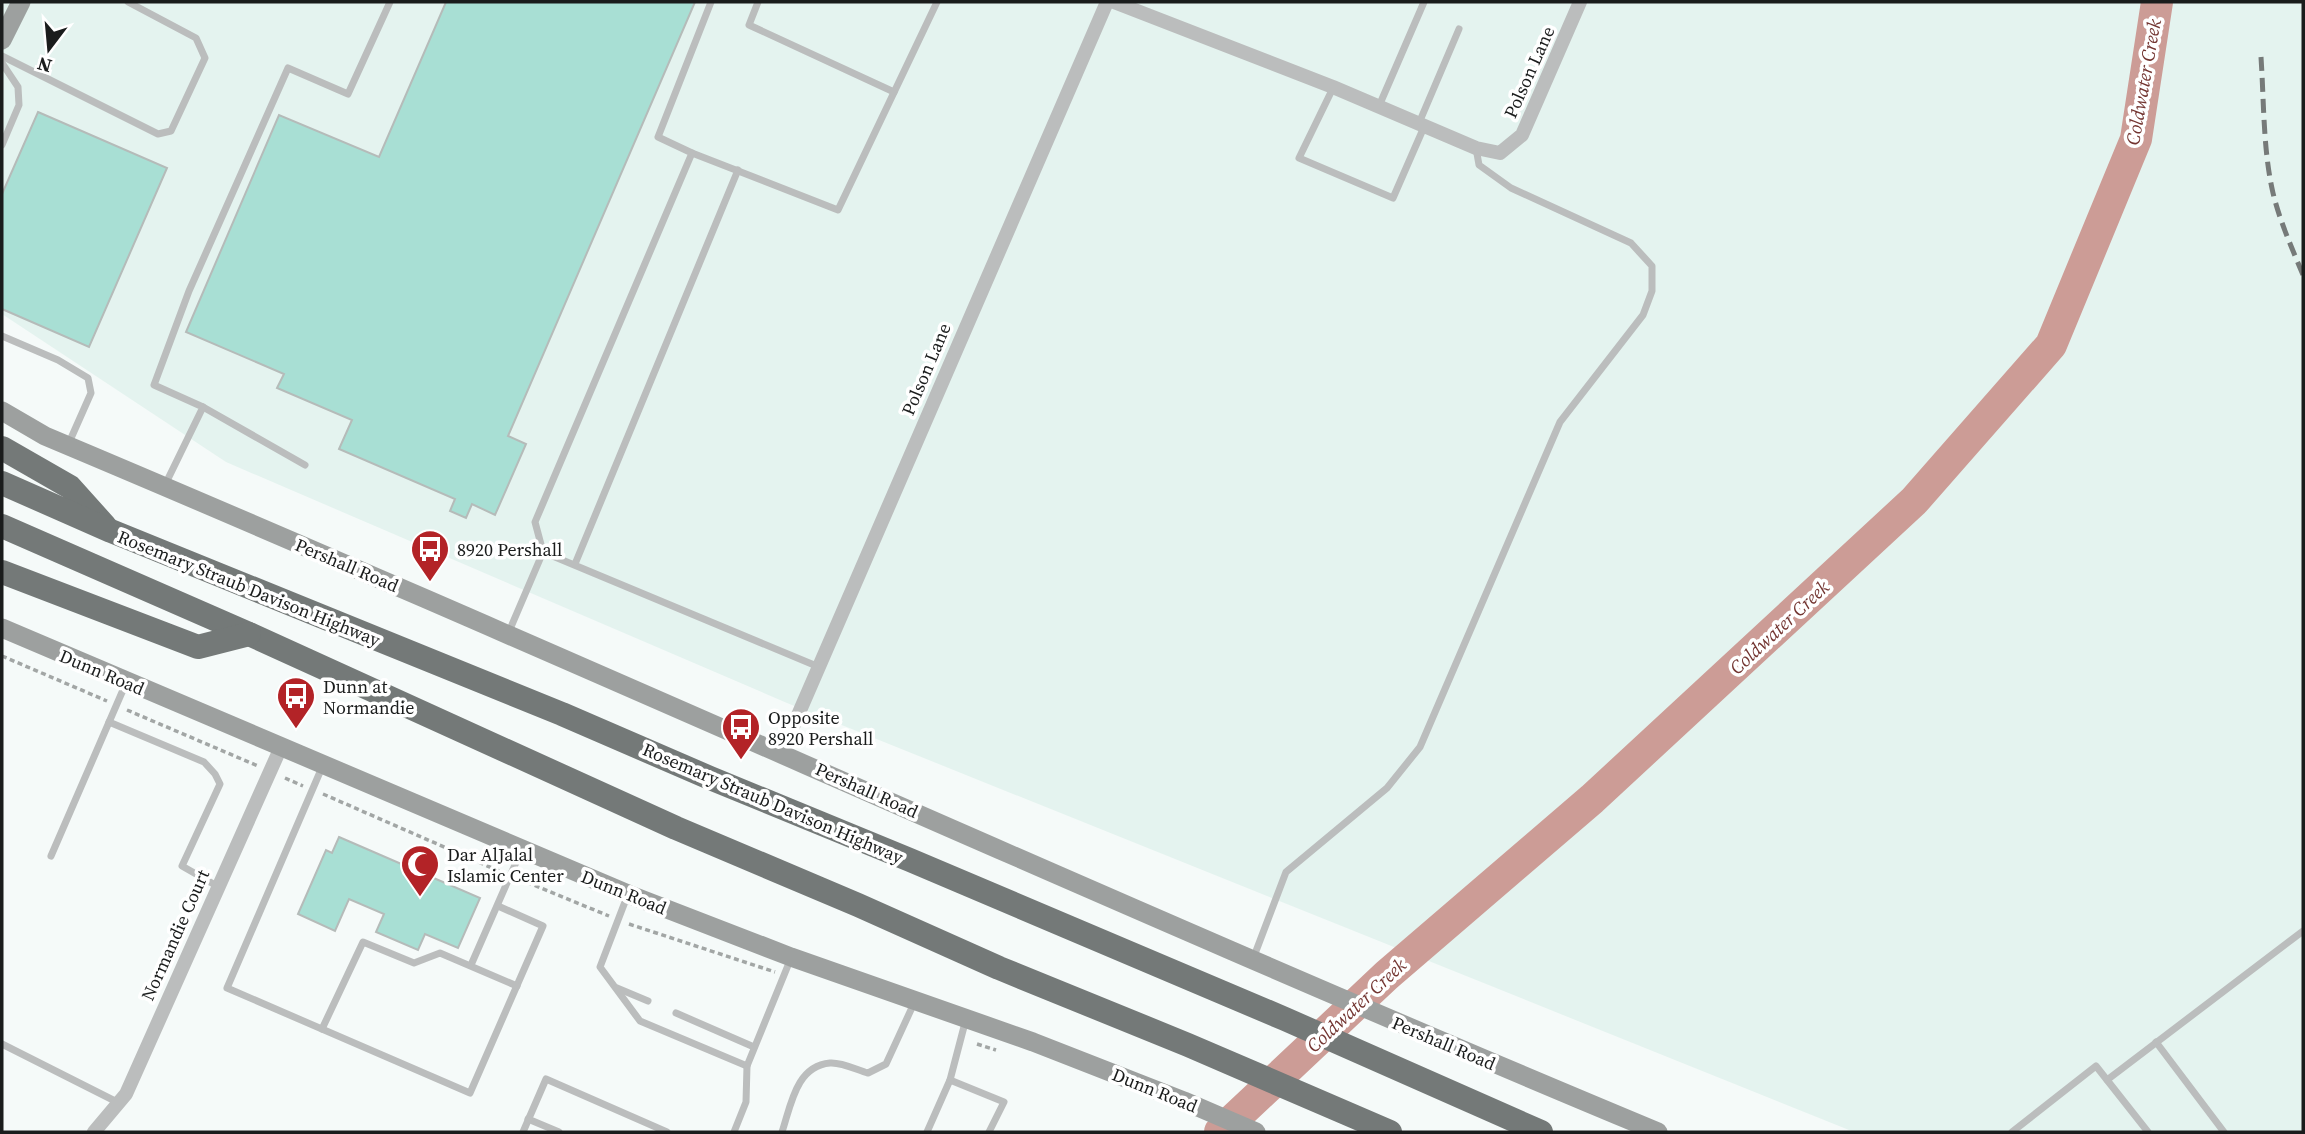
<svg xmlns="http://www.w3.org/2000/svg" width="2305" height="1134" viewBox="0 0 2305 1134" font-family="'Source Serif 4',serif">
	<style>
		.built { fill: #e4f3ef }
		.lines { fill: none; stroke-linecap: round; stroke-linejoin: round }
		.river { stroke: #cc9c96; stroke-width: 32 }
		.building { fill: #a8dfd4; stroke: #b5bbb9; stroke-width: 2 }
		.path { stroke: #a2a6a5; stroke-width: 3.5; stroke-dasharray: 5 3.5; stroke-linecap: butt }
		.lane { stroke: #bbbdbd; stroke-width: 7 }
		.street { stroke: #bbbdbd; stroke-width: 14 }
		.secondary { stroke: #9da09f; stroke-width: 19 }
		.highway { stroke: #747978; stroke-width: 24 }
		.rail { stroke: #767a79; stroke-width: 5; stroke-dasharray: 14 7; stroke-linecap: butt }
		.labels { text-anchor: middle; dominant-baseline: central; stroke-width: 7; stroke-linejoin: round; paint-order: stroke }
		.street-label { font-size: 18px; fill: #1a1c1c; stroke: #fff }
		.poi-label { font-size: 18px; fill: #1a1c1c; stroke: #fff; text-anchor: start }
		.water-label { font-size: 19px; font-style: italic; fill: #733531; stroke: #fff }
	</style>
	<rect width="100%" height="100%" fill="#f5faf9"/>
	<path class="built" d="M 2,2 L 2303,2 L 2303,1132 L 1854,1132 L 787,703 L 226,462 L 2,314 Z"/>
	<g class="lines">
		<path class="river" d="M 1220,1132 L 1387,975 L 1592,799 L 1914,501 L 2051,345 L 2136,139 L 2157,2"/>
	</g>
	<g class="building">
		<path d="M 446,2 L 695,2 L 508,436 L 526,444 L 495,515 L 472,504 L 466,518 L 450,511 L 455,499 L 339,449 L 352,420 L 277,388 L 284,374 L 186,332 L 279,115 L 379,157 Z"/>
		<path d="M 38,112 L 167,168 L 89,347 L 2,309 L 2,194 Z"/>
		<path d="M 339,837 L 480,898 L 458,948 L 425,934 L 418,950 L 376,932 L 384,914 L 349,899 L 335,931 L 298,914 L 326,850 L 332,853 Z"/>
	</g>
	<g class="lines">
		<g class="path">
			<path d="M 2,656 L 107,701"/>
			<path d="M 127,710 L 258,766"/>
			<path d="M 285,778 L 303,786"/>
			<path d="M 323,794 L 499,871"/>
			<path d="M 519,879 L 609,916"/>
			<path d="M 629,924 L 775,972"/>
			<path d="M 977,1044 L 996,1050"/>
		</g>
		<g class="lane">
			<path d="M 758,2 L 749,25 L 894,92"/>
			<path d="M 2,56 L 158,134 L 171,131 L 205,58 L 196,38 L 128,2"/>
			<path d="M 2,63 L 18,87 L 19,105 L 2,145"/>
			<path d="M 1333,88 L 1299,158 L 1393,198 L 1424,127"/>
			<path d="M 1379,106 L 1424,2"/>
			<path d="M 1419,123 L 1459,29"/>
			<path d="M 692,153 L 838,210 L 937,2"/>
			<path d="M 2,336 L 58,360 L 88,378 L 91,393 L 68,445"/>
			<path d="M 203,407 L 305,465"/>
			<path d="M 165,485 L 203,407 L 154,385 L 189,291 L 288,68 L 348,94 L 390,2"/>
			<path d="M 543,552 L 819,667"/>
			<path d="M 575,564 L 738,170"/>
			<path d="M 508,634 L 543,552 L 535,522 L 692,153 L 658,137 L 711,2"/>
			<path d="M 109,722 L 204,762 L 215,774 L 220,784 L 182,866 L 217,886"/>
			<path d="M 323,765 L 227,988 L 470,1093 L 543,926 L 498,906"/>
			<path d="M 51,856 L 126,683"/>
			<path d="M 628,894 L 600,967 L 640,1021 L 747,1066"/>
			<path d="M 1253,959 L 1286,872 L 1387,788 L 1420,747 L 1560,422 L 1643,315 L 1652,291 L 1652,266 L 1631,243 L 1511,188 L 1479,165 L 1476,148"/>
			<path d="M 471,965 L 521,851"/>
			<path d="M 617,988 L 648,1001"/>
			<path d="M 676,1013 L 754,1047"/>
			<path d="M 322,1029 L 363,942 L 414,963 L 440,953 L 517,986"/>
			<path d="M 2156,1042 L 2224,1132"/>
			<path d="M 2,1044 L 119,1103"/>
			<path d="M 950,1080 L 1004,1102 L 989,1132"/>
			<path d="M 2107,1080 L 2303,931"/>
			<path d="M 528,1119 L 559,1132"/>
			<path d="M 523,1132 L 546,1079 L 667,1132"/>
			<path d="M 734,1132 L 746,1102 L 747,1066 L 791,958"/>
			<path d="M 782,1132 C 791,1105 796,1066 830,1063 C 842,1062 857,1070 868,1073 L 886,1064 L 915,1001"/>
			<path d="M 927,1132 L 950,1080 L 966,1019"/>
			<path d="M 2012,1132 L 2096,1066 L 2148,1132"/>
		</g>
		<g class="street">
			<path d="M 1114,2 L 1333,87 L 1476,148 L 1500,153 L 1522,135 L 1580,2"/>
			<path d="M 782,752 L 1107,2"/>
			<path d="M 94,1132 L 126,1094 L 281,747"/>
		</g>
		<g class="secondary">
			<path d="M 2,40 L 21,2"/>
			<path d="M 2,411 L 45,436 C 585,663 1117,907 1658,1132"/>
			<path d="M 2,628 L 628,894 L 791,957 L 1033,1042 L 1184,1101 L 1256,1132"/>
		</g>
		<g class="highway">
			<path d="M 2,448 L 70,487 L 105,526"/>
			<path d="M 2,483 L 111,531 L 562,714 L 710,778 L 910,860 L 1285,1019 L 1541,1132"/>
			<path d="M 2,526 L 249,634 L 676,828 L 858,905 L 999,968 L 1188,1045 L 1390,1132"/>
			<path d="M 2,572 L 198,647 L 249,634"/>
		</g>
		<path class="rail" d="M 2261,57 C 2264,102 2263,150 2273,193 C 2280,222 2292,248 2303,275"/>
	</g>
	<defs>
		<symbol id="bus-pin" viewBox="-11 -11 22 30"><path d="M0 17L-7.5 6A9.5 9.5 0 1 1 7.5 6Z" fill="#b32327" stroke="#fff"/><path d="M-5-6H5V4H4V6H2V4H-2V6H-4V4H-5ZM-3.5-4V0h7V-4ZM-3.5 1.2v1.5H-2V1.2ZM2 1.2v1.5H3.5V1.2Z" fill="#fff"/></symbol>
		<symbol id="mosque-pin" viewBox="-11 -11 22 30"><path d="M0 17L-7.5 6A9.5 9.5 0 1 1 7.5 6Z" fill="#b32327" stroke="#fff"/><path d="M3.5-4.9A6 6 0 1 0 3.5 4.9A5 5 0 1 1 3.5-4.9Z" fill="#fff"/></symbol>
	</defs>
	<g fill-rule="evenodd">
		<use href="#bus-pin" x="408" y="527" width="44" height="60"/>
		<use href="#bus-pin" x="274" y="674" width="44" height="60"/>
		<use href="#bus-pin" x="719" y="705" width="44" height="60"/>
		<use href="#mosque-pin" x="398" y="842" width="44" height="60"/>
	</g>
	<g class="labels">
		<g class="street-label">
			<text transform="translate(1529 72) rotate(-66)">Polson Lane</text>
			<text transform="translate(926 369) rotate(-67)">Polson Lane</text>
			<text transform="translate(347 565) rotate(23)">Pershall Road</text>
			<text transform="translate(249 588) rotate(22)">Rosemary Straub Davison Highway</text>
			<text transform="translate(102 672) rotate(23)">Dunn Road</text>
			<text transform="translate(867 790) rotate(24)">Pershall Road</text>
			<text transform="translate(773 803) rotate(23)">Rosemary Straub Davison Highway</text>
			<text transform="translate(624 892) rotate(22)">Dunn Road</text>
			<text transform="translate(175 935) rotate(-66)">Normandie Court</text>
			<text transform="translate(1444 1043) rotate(23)">Pershall Road</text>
			<text transform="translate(1155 1090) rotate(22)">Dunn Road</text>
		</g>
		<g class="poi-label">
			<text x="457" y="549">8920 Pershall</text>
			<text x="323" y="686">Dunn at<tspan x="323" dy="21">Normandie</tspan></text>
			<text x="768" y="717">Opposite<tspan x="768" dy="21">8920 Pershall</tspan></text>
			<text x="447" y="854">Dar AlJalal<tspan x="447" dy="21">Islamic Center</tspan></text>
		</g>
		<g class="water-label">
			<text transform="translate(2143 82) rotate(-80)">Coldwater Creek</text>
			<text transform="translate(1779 627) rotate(-43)">Coldwater Creek</text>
			<text transform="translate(1356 1005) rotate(-43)">Coldwater Creek</text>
		</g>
	</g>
	<rect width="2305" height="1134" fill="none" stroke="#1a1c1c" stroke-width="7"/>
	<g transform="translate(49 49) rotate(196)" stroke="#ffffff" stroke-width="5" paint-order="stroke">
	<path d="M0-5L12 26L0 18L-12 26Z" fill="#1a1c1c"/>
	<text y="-10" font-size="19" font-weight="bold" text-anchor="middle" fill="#1a1c1c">N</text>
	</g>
</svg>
